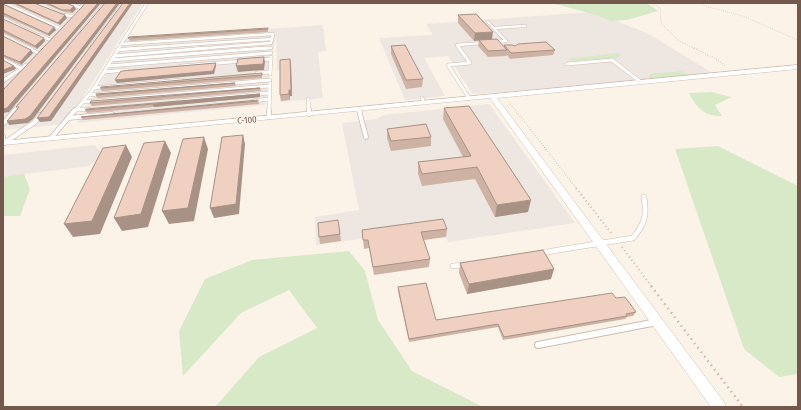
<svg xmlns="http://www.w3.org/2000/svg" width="801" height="410" viewBox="0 0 801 410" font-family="'Fira Sans Condensed',sans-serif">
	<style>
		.industrial { fill: #ede6e1 }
		.green { fill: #d7e9c6 }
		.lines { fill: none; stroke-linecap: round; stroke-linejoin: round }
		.lane-far4-casing { stroke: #d0bcb0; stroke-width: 3.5 }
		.lane-far3-casing { stroke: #d0bcb0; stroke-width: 4 }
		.lane-far2-casing { stroke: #d0bcb0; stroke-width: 5.5 }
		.lane-far1-casing { stroke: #d0bcb0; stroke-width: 6 }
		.lane-casing { stroke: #d0bcb0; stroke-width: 8 }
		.street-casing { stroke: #d0bcb0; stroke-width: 1 }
		.path-far3 { stroke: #d6b3a3; stroke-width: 1; stroke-dasharray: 0.5 1.5; stroke-linecap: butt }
		.path-far2 { stroke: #d6b3a3; stroke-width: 1.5; stroke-dasharray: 0.5 2; stroke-linecap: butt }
		.path-far1 { stroke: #d6b3a3; stroke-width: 2; stroke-dasharray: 1 3; stroke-linecap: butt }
		.path { stroke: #d6b3a3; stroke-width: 2.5; stroke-dasharray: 1.5 4; stroke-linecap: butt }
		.lane-far4 { stroke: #fff; stroke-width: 2.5 }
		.lane-far3 { stroke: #fff; stroke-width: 3 }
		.lane-far2 { stroke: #fff; stroke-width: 4 }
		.lane-far1 { stroke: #fff; stroke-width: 5 }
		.lane { stroke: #fff; stroke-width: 6 }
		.street { fill: #fff; fill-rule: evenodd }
		.wall { fill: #ceb3a5 }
		.shaded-wall { fill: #a89286 }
		.building { fill: #f0d0c0; stroke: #a89286 }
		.labels { text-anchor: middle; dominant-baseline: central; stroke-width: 3; stroke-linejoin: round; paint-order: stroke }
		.far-street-label { font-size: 9px; fill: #75584c; stroke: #fef7ee }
	</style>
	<rect width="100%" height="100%" fill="#fcf3e8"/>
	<g class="industrial">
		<path d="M 3,3 L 143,3 L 66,124 L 3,130 Z"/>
		<path d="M 593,12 L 647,33 L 711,72 L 699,74 L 702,76 L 648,81 L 638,80 L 478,94 L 472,93 L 448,56 L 424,58 L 445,96 L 405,100 L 379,38 L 433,35 L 426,24 Z"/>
		<path d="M 323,25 L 326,51 L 318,52 L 323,98 L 280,102 L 281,70 L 277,70 L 276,33 L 265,105 L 77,123 L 127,39 Z"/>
		<path d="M 489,104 L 575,223 L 448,242 L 442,227 L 316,245 L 315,217 L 359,210 L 342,123 L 376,119 L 383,115 Z"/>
		<path d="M 94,145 L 103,154 L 89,166 L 3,177 L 3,155 Z"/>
	</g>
	<g class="green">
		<path d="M 551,3 L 647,3 L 658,11 L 627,20 L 611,21 L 593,14 Z"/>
		<path d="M 618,53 L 621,55 L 617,58 L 574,61 L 567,59 Z"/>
		<path d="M 683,71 L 689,76 L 649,80 L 649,74 Z"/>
		<path d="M 711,92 L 732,97 L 715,105 L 722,116 C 705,117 696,107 689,93 Z"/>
		<path d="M 718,146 L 798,186 L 798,374 L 779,377 L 744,349 L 675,149 Z"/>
		<path d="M 24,174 L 30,189 L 20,216 L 3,216 L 3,177 Z"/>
		<path d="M 349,251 L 365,271 L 378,320 L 412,371 L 483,407 L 215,407 L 259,357 L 317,328 L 289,290 L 241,313 L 183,376 L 179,331 L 205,279 L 252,260 Z"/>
	</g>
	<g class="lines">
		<defs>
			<g id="lane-far4">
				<path d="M 4,3 L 61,29"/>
				<path d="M 36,3 L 63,15 L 73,16"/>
				<path d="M 68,3 L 81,8"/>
				<path d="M 74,15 L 85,3"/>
				<path d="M 3,18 L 35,34 L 51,40"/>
				<path d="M 488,22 L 506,41 L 495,42"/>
				<path d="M 494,28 L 525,26"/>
				<path d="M 3,35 L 31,49"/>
				<path d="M 121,44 L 273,34 L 272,39 L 126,49"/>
				<path d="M 92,45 L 123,3"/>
				<path d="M 69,46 L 105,3"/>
				<path d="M 118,49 L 147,3"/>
				<path d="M 195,49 L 271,43 L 272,39"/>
				<path d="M 253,49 L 271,48"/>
				<path d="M 460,49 L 457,45 L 483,43"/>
			</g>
			<g id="lane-far3">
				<path d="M 29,48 L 38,53"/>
				<path d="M 459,48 L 470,63 L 448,65 L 469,98"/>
				<path d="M 117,50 L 141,48"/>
				<path d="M 114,56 L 207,48"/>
				<path d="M 3,59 L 22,69"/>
				<path d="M 111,60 L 267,48"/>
				<path d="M 258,60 L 271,59"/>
				<path d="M 567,64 L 612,60 L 642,83"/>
				<path d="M 108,66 L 271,53"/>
				<path d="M 181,66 L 243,61"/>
				<path d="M 104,72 L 127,70"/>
				<path d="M 257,73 L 270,72"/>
				<path d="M 270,74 L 271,57"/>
				<path d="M 3,81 L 26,65"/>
				<path d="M 94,88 L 182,80"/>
				<path d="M 89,95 L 270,80"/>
				<path d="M 422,98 L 424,103"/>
				<path d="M 308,99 L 309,111"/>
				<path d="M 179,101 L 269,93"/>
				<path d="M 253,101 L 269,99"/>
				<path d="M 83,102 L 269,86"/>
				<path d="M 359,109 L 359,111"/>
				<path d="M 76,110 L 90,109"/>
				<path d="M 14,111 L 20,104"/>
				<path d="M 75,111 L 92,91 L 119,48"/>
				<path d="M 269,111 L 270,83"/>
			</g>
			<g id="lane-far2">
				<path d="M 309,110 L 309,114"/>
				<path d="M 359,110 L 366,137"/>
				<path d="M 269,117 L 269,110"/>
				<path d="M 68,118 L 112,114"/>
				<path d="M 3,124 L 15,110"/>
				<path d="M 3,136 L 4,143 L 35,122 L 40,115"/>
				<path d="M 51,138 L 75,110"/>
			</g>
			<g id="lane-far1">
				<path d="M 540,253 L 633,238 C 645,223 647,217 644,197"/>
				<path d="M 453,266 L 465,265"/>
			</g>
			<path id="lane" d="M 538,345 L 657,322"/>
			<path id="street" d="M 798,65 L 798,69 L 497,98 L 724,402 L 726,407 L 711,407 L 490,98 L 3,145 L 3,141 Z"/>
		</defs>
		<use href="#lane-far4" class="lane-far4-casing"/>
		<use href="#lane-far3" class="lane-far3-casing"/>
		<use href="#lane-far2" class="lane-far2-casing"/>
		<use href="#lane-far1" class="lane-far1-casing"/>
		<use href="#lane" class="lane-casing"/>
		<use href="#street" class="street-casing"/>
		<g class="path-far3">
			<path d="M 651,3 L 660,8 L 661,23 L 679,41 L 696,49"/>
			<path d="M 701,3 L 708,7 L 743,16 L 798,40"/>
		</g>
		<g class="path-far2">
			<path d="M 694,48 L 716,59 L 725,66"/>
			<path d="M 509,102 L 577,189"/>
		</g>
		<g class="path-far1">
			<path d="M 576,188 L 612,234"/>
			<path d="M 622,247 L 652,287"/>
		</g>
		<path class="path" d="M 651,286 L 743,407"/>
		<use href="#lane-far4" class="lane-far4"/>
		<use href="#lane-far3" class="lane-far3"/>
		<use href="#lane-far2" class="lane-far2"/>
		<use href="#lane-far1" class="lane-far1"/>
		<use href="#lane" class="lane"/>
		<use href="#street" class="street"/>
	</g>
	<g class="wall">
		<path d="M 11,3 L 34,3 L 65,15 L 67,18 L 60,25 Z"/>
		<path d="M 43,3 L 66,3 L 74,6 L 76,9 L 72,13 L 64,12 Z"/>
		<path d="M 3,4 L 54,27 L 56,30 L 49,36 L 4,16 L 3,16 Z"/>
		<path d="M 458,15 L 492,39 L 504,46 L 555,50 L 553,55 L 510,59 L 507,55 L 506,56 L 488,57 L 478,46 L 479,40 L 474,41 L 458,23 Z"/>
		<path d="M 3,19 L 44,38 L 45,41 L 37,49 L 4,33 L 3,33 Z"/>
		<path d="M 268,28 L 268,32 L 130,41 L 128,38 Z"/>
		<path d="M 3,36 L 31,50 L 33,53 L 21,65 L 3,57 Z"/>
		<path d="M 391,46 L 423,79 L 422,87 L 406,89 L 391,54 Z"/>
		<path d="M 290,59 L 291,65 L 292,96 L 290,96 L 290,100 L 281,101 L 280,95 Z"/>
		<path d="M 262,73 L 262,78 L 102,91 L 100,88 Z"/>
		<path d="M 235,83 L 236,86 L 97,98 L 96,95 Z"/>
		<path d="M 260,88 L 261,91 L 92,106 L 90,103 Z"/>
		<path d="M 260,94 L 260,97 L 154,107 L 87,113 L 85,110 Z"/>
		<path d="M 258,100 L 259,104 L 83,120 L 81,117 Z"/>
		<path d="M 444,108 L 528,212 L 495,217 L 475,179 L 422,186 L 418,174 L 418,162 L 463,157 L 443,119 Z"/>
		<path d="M 387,129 L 431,137 L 431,146 L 391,151 L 387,138 Z"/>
		<path d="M 338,220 L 341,241 L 320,244 L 319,237 Z"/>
		<path d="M 447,229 L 446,237 L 424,240 L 430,259 L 429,267 L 374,275 L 369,248 L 364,249 L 362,230 Z"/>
		<path d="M 460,263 L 551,279 L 467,294 L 459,273 Z"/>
		<path d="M 398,287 L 436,320 L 616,298 L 636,312 L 633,316 L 627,317 L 625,319 L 503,340 L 498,327 L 409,342 L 398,291 Z"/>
	</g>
	<g class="shaded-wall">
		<path d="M 98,3 L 101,3 L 9,112 L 3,113 L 3,109 Z"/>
		<path d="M 117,3 L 120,3 L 33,119 L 28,123 L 9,125 L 7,121 Z"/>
		<path d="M 130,3 L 133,3 L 51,121 L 40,122 L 37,118 Z"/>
		<path d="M 74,6 L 76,9 L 72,13 L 70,10 Z"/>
		<path d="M 65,15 L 67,18 L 60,25 L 58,23 Z"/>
		<path d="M 54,27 L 56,30 L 49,36 L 48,34 Z"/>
		<path d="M 493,32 L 492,39 L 474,41 L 475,33 Z"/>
		<path d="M 44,38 L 45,41 L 37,49 L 35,46 Z"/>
		<path d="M 31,50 L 33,53 L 21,65 L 20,62 Z"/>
		<path d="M 264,57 L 265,62 L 264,70 L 238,72 L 236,66 Z"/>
		<path d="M 290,59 L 291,65 L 292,96 L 290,96 L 290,100 L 289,94 Z"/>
		<path d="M 216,63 L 216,66 L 214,74 L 117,83 L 115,80 Z"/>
		<path d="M 14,66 L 16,69 L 3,74 L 3,70 Z"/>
		<path d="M 260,94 L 260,97 L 154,107 L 153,104 Z"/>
		<path d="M 243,135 L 245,144 L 239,214 L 214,218 L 210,208 Z"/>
		<path d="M 204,137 L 208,149 L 194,221 L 169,224 L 162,211 Z"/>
		<path d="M 165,141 L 171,153 L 148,227 L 122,231 L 114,218 Z"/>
		<path d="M 126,145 L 132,157 L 100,234 L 73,237 L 64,224 Z"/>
		<path d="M 531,200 L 528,212 L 495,217 L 497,205 Z"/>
		<path d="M 554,269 L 551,279 L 467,294 L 469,284 Z"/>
	</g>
	<g class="building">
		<path d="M 15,3 L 34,3 L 65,15 L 58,23 Z"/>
		<path d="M 47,3 L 66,3 L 74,6 L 70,10 L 62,10 Z"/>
		<path d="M 85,3 L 98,3 L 7,108 L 3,109 L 3,90 L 82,7 Z"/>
		<path d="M 105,3 L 117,3 L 30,116 L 25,119 L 7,121 L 19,107 L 16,107 Z"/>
		<path d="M 123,3 L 130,3 L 49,117 L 37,118 Z"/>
		<path d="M 3,4 L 54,27 L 48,34 L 3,13 Z"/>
		<path d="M 476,14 L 493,32 L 475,33 L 458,15 Z"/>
		<path d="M 3,19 L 44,38 L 35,46 L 3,30 Z"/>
		<path d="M 268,28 L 268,29 L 128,38 L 129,37 Z"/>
		<path d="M 3,36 L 31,50 L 20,62 L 3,55 Z"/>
		<path d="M 497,39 L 507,50 L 488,51 L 479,40 Z"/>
		<path d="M 546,42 L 555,50 L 511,53 L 504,45 L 512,45 L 515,46 L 518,44 Z"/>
		<path d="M 405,45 L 423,79 L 406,80 L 391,46 Z"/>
		<path d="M 264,57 L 263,64 L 236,66 L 238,59 Z"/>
		<path d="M 290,59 L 291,90 L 289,90 L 289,94 L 280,95 L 280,60 Z"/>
		<path d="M 3,60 L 14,66 L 3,70 Z"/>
		<path d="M 216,63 L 213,71 L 115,80 L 121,71 Z"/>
		<path d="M 262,73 L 262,75 L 100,88 L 101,87 Z"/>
		<path d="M 235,83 L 96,95 L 96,94 Z"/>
		<path d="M 260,88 L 90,103 L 91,101 Z"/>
		<path d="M 260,94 L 153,104 L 85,110 L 86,109 Z"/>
		<path d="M 258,100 L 258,101 L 81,117 L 154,110 Z"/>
		<path d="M 469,106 L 531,200 L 497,205 L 477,167 L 422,174 L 418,162 L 471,156 L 444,108 Z"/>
		<path d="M 426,124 L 431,137 L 391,141 L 387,129 Z"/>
		<path d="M 243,135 L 236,204 L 210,208 L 222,137 Z"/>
		<path d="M 204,137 L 188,208 L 162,211 L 183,139 Z"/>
		<path d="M 165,141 L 141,214 L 114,218 L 144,143 Z"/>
		<path d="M 126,145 L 92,221 L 64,224 L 103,148 Z"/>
		<path d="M 443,219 L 447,229 L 421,232 L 430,259 L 373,267 L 368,240 L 363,240 L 362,230 Z"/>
		<path d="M 338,220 L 340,234 L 319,237 L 318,223 Z"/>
		<path d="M 543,250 L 554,269 L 469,284 L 460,263 Z"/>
		<path d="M 426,283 L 436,320 L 612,293 L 616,298 L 625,297 L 636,312 L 626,314 L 627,316 L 504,337 L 498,324 L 409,339 L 398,287 Z"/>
	</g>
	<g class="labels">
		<g class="far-street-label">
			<text transform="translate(247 120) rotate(-5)">С-100</text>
		</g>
	</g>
	<rect width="801" height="410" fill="none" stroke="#75584c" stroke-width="8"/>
</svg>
